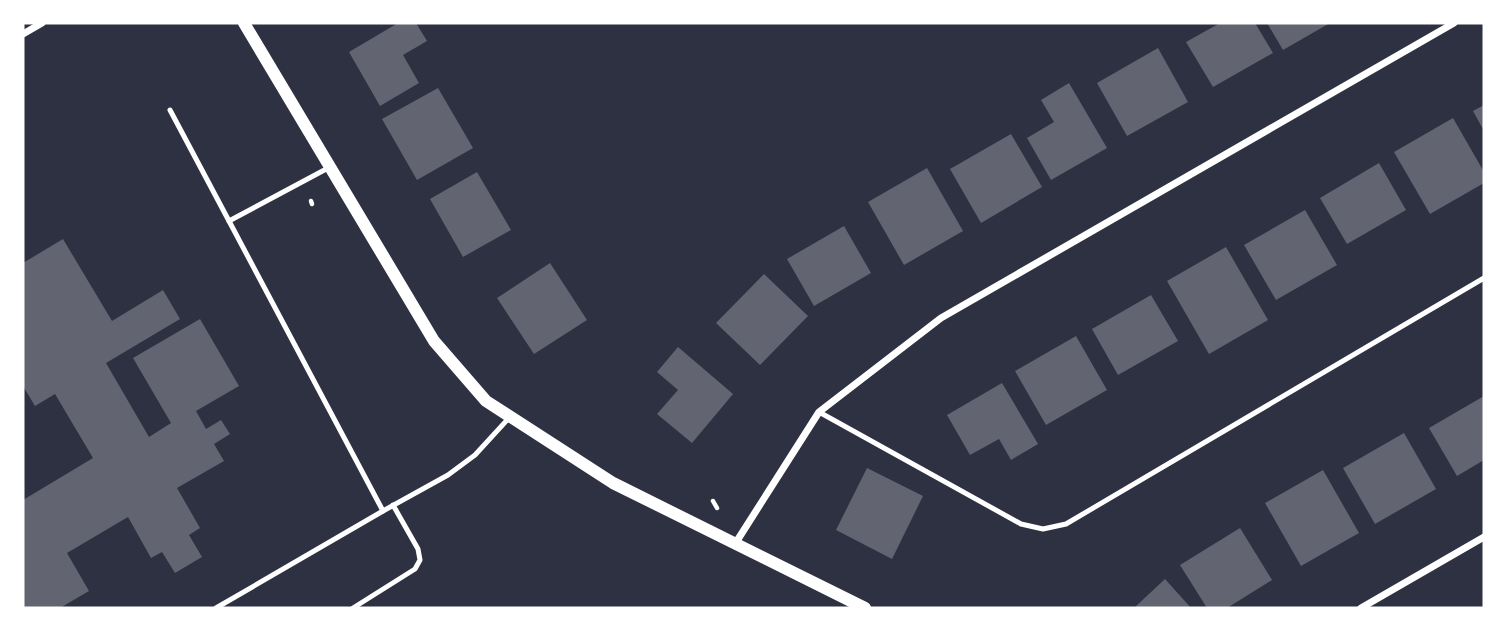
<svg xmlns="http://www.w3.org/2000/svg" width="1507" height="631" viewBox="0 0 1507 631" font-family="'DM Sans',sans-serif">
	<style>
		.building { fill: #626471 }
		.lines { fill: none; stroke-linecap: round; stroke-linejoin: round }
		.path { stroke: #fff; stroke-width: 4.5 }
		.service { stroke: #fff; stroke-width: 5 }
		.minor { stroke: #fff; stroke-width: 7 }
		.tertiary { stroke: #fff; stroke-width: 12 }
	</style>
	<rect width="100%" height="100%" fill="#2d3142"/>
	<g class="building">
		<path d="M 398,23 L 416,23 L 427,41 L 403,55 L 419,83 L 380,106 L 349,52 Z"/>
		<path d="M 1220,23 L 1255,23 L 1273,53 L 1213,87 L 1186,42 Z"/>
		<path d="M 1267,23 L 1330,23 L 1283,50 Z"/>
		<path d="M 1158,48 L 1188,102 L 1127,136 L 1097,83 Z"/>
		<path d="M 1069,83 L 1107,148 L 1051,180 L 1027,138 L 1054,122 L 1041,100 Z"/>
		<path d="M 438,88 L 473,148 L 417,180 L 382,119 Z"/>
		<path d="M 1484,105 L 1484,131 L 1473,111 Z"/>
		<path d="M 1453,118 L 1484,172 L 1484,183 L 1430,214 L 1394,152 Z"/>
		<path d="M 1011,134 L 1042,187 L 981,223 L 950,169 Z"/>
		<path d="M 1379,163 L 1406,210 L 1347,244 L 1320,198 Z"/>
		<path d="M 927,168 L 963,231 L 904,265 L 868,202 Z"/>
		<path d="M 477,172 L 511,230 L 463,257 L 430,199 Z"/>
		<path d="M 1305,210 L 1337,265 L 1276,300 L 1244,245 Z"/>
		<path d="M 844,226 L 871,273 L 814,306 L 787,259 Z"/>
		<path d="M 63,239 L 112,321 L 163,290 L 180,319 L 106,363 L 149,437 L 171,423 L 133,358 L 200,319 L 239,386 L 196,411 L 206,429 L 221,420 L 230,434 L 214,444 L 224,461 L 177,488 L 200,528 L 189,535 L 202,557 L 175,573 L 162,552 L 151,558 L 128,517 L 67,553 L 89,591 L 60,608 L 23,608 L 23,500 L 93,458 L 55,394 L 35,406 L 23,386 L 23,263 Z"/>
		<path d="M 1226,247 L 1268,320 L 1209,354 L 1167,281 Z"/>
		<path d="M 550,263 L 587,320 L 534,354 L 497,298 Z"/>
		<path d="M 764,274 L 808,316 L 760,365 L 716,323 Z"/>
		<path d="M 1151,295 L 1178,341 L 1118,375 L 1092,329 Z"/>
		<path d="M 1076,336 L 1107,390 L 1046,425 L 1015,371 Z"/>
		<path d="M 678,347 L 733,394 L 692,443 L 657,414 L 678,390 L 657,372 Z"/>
		<path d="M 1002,383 L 1038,444 L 1011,460 L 999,439 L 970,455 L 947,415 Z"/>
		<path d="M 1484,396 L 1484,460 L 1457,476 L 1429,428 Z"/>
		<path d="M 1404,433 L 1436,489 L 1375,524 L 1343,468 Z"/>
		<path d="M 867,468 L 923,496 L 892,559 L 836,530 Z"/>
		<path d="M 1323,470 L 1359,533 L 1301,566 L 1265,503 Z"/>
		<path d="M 1240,528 L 1272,580 L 1227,608 L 1207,608 L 1180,565 Z"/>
		<path d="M 1165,579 L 1191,608 L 1134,608 Z"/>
	</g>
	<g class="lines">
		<g class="path">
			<path d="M 311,201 L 312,204"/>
			<path d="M 713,501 L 717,508"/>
		</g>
		<g class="service">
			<path d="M 170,110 L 229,221 L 330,167"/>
			<path d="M 229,221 L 383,511 L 448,475 L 475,455 L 509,418"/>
			<path d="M 819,412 L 1021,524 L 1043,529 L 1066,524 L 1484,278"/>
			<path d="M 216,608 L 383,511"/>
			<path d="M 353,608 L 415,569 L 420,560 L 418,549 L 393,505"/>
		</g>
		<g class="minor">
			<path d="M 23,34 L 42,23"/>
			<path d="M 735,544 L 819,412 L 941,318 L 1454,23"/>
			<path d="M 1361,608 L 1484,537"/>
		</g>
		<path class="tertiary" d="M 244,23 L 434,341 L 486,401 L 613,483 L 865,608"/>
	</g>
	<rect width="1507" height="631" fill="none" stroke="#ffffff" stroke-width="49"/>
</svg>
